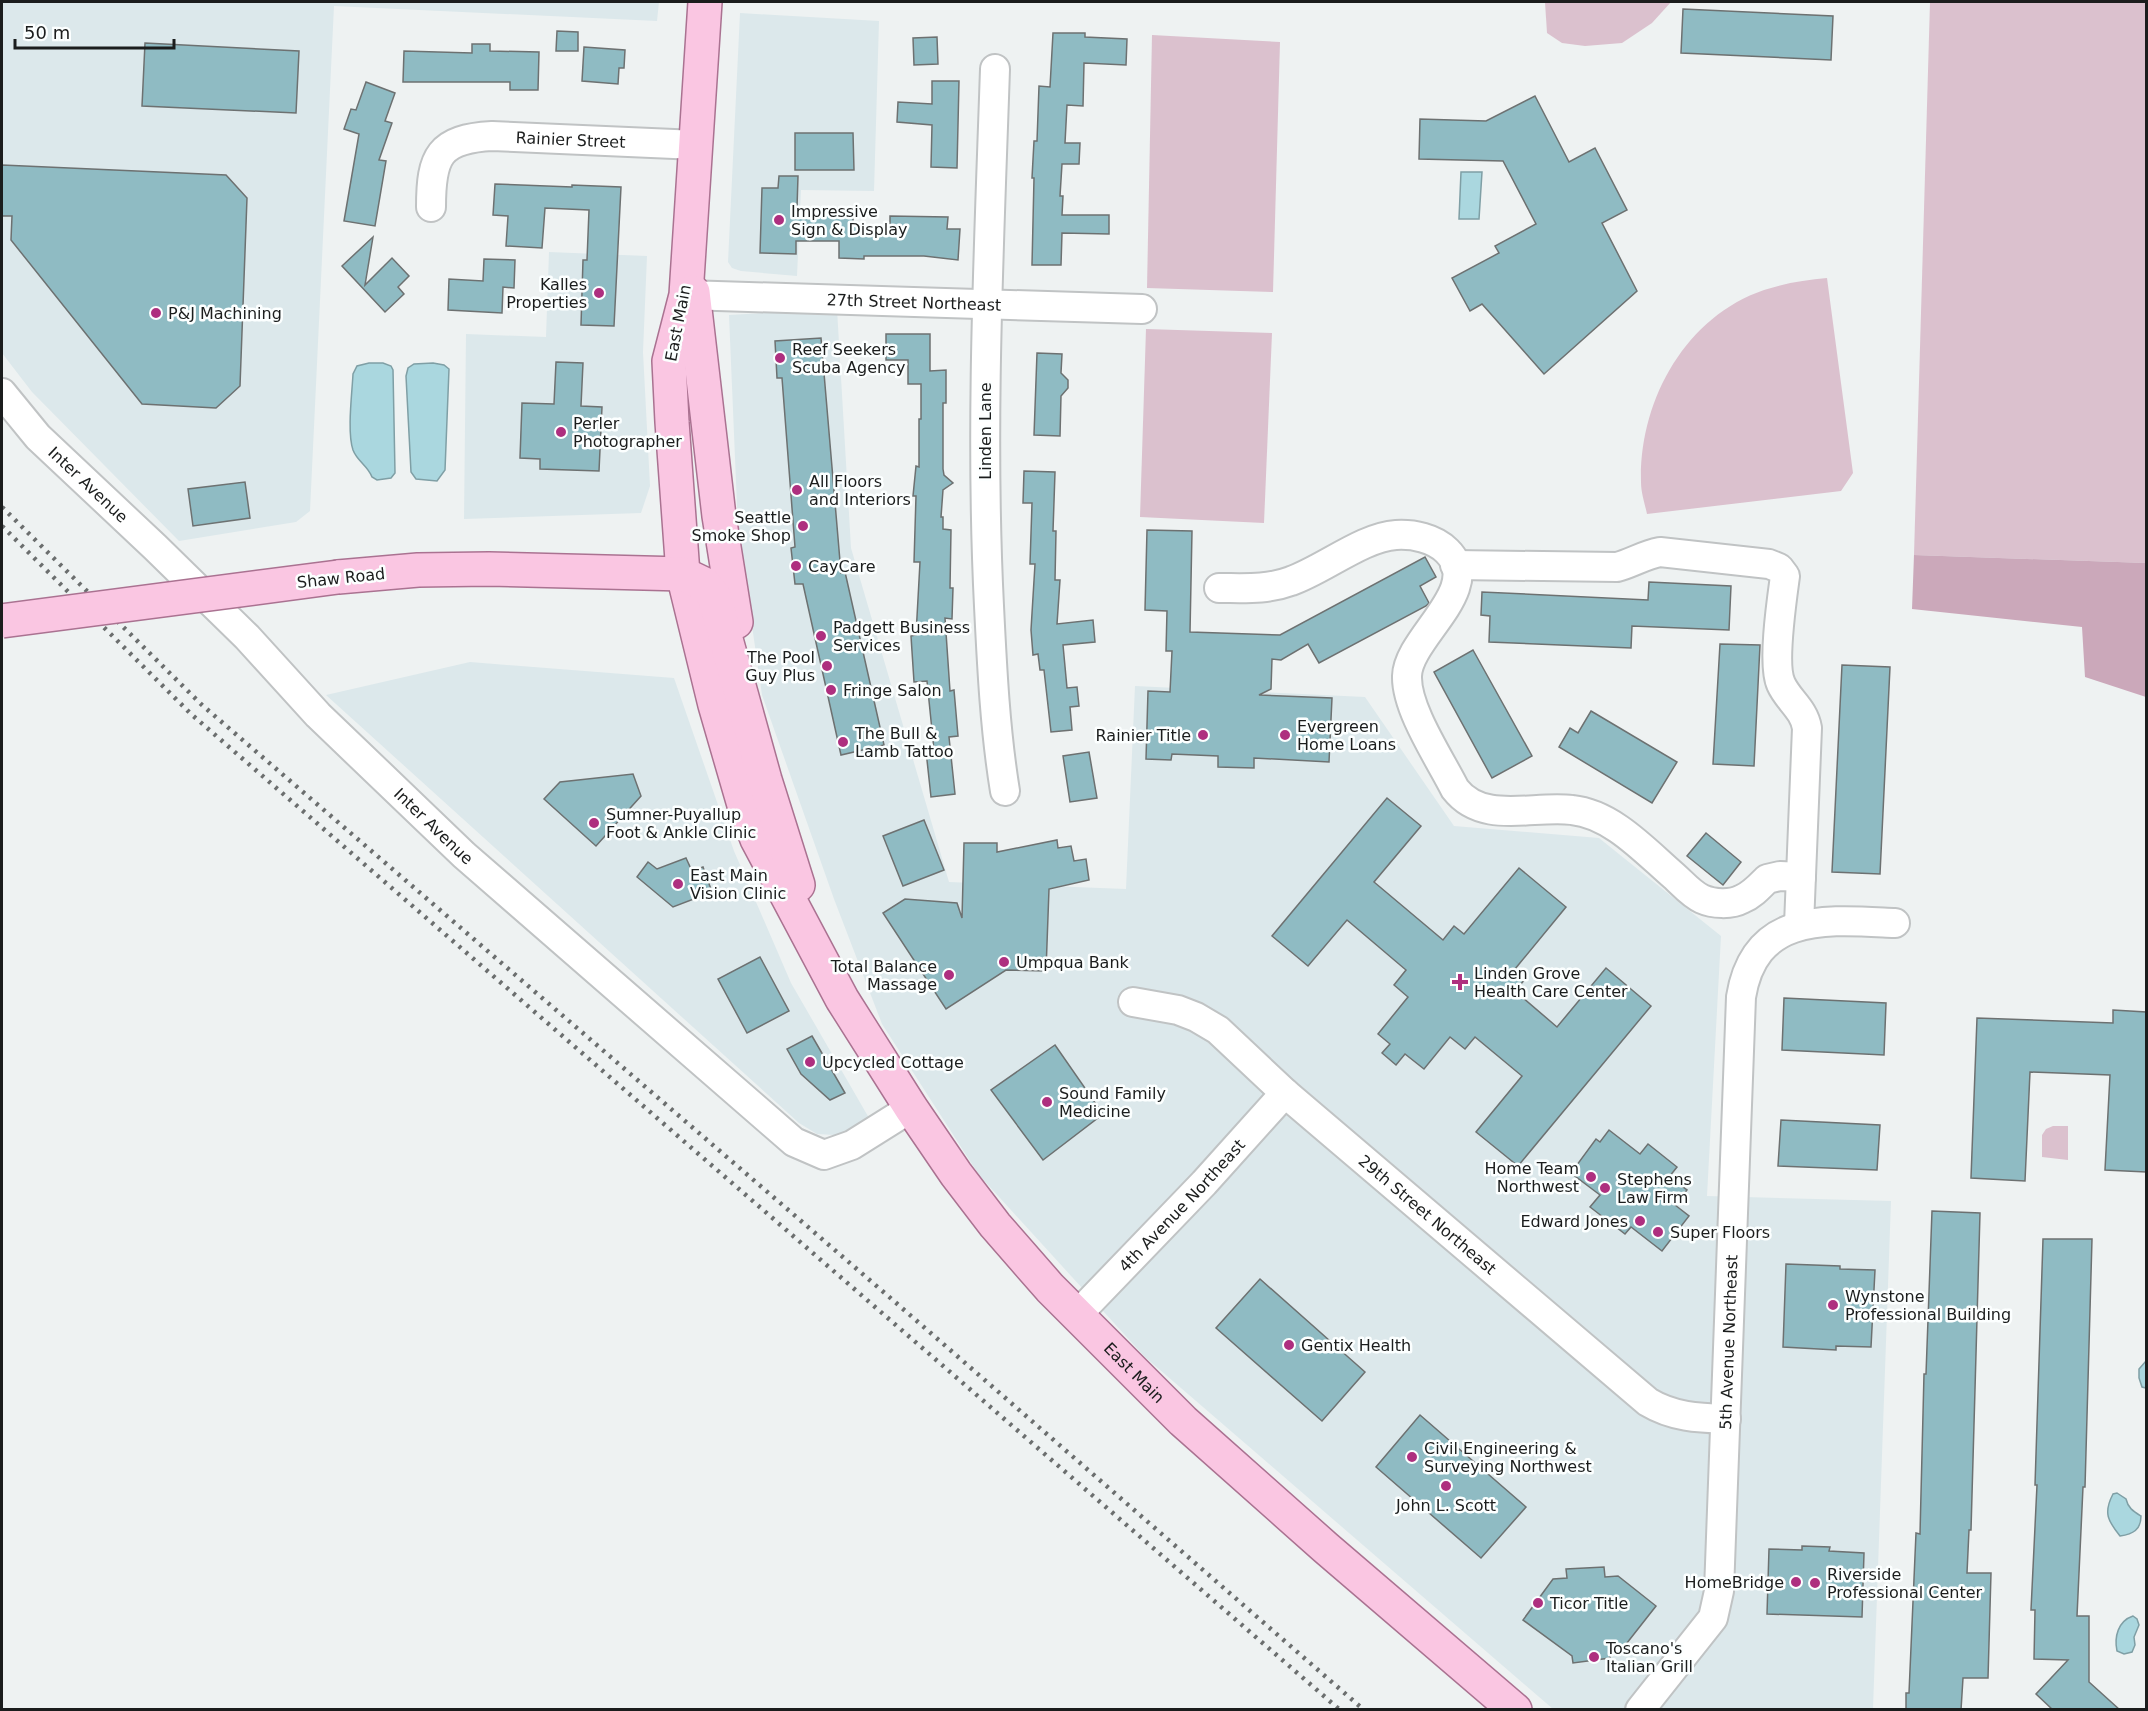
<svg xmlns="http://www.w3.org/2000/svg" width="2148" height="1711" viewBox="0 0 2148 1711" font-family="'DejaVu Sans',sans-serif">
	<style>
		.built { fill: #dce8eb }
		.green { fill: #dbc1ce }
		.forest { fill: #cba8ba }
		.water { fill: #aad7df; stroke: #7f9fa5; stroke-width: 1.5 }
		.building { fill: #8fbbc3; stroke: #6d7171; stroke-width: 1.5 }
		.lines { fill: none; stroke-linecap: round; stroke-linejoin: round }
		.minor-casing { stroke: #c0c3c4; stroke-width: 32 }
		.major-casing { stroke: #aa7291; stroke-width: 36 }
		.minor { stroke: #fff; stroke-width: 28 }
		.major { stroke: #fac6e2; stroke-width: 33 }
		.rail { stroke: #6b6e6e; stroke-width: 4.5; stroke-dasharray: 3 6; stroke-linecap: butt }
		.major-bridge-casing { stroke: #aa7291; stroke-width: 36; stroke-linecap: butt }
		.major-bridge { stroke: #fac6e2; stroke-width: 33 }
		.poi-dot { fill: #ae2f7f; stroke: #fcffff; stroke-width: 2 }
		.labels { text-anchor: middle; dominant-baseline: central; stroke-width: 5; stroke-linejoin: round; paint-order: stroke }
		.street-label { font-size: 16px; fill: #1b1d1d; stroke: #fcffff }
		.poi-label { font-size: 16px; fill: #1b1d1d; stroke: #fcffff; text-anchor: start }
	</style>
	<rect width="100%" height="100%" fill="#eef2f2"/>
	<g class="built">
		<path d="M 2,2 L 659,2 L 657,21 L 334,6 L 310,511 L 296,522 L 179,541 L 32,392 L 2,353 Z"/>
		<path d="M 740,13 L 879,21 L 874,191 L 801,190 L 797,276 L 741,271 L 732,268 L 728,262 Z"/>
		<path d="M 549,252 L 647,256 L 643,352 L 650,486 L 641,513 L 464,519 L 466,334 L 546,337 Z"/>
		<path d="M 837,309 L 851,548 L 949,882 L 1126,889 L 1135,686 L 1365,697 L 1454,826 L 1599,838 L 1721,936 L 1707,1196 L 1891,1201 L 1873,1709 L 1553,1709 L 1145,1357 L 979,1175 L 882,1024 L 834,899 L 762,695 L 738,529 L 729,315 Z"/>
		<path d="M 470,662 L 674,678 L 734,851 L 791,983 L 869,1118 L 852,1130 L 835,1135 L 817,1134 L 799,1123 L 326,695 Z"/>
	</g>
	<g class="green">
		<path d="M 1545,2 L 1671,2 L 1652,23 L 1622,43 L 1585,46 L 1562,43 L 1547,33 Z"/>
		<path d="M 1930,2 L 2146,2 L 2146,563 L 1914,555 Z"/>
		<path d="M 1152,35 L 1280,42 L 1273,292 L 1147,288 Z"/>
		<path d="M 1827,278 L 1853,473 L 1841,491 L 1647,514 C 1645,504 1641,493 1641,482 C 1639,401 1685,317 1764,290 C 1785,283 1806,280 1827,278 Z"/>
		<path d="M 1146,329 L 1272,333 L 1264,523 L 1140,517 Z"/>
		<path d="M 2053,1126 L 2068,1126 L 2068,1160 L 2042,1157 L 2042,1135 L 2046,1129 Z"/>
	</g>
	<path class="forest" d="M 1914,555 L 2146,563 L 2146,697 L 2085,677 L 2082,627 L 1912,609 Z"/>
	<g class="water">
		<path d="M 1461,172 L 1482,172 L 1479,219 L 1459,219 Z"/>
		<path d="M 369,363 L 383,363 L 391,366 L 393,370 L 395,473 L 391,478 L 377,480 L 372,477 C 368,466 357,461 353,450 C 347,432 352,394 353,374 L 357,366 Z"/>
		<path d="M 433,363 L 444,365 L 449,369 L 445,470 L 437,481 L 416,479 L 411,472 L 406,376 L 408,368 L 414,364 Z"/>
		<path d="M 2146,1361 L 2146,1388 L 2142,1387 L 2139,1378 L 2139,1369 Z"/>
		<path d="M 2117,1493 L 2126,1499 C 2128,1508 2133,1511 2141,1516 C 2141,1530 2133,1534 2120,1536 C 2108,1521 2103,1513 2113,1494 Z"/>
		<path d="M 2133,1616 L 2137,1619 L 2139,1625 L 2134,1637 L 2135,1645 L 2132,1652 L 2124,1654 L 2117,1651 C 2114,1637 2118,1621 2133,1616 Z"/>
	</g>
	<g class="building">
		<path d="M 1683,9 L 1833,16 L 1831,60 L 1681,53 Z"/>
		<path d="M 557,31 L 578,32 L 578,51 L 556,51 Z"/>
		<path d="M 1053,33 L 1085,33 L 1085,37 L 1127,39 L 1126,65 L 1084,63 L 1083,106 L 1067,105 L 1065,143 L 1080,143 L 1079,164 L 1062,164 L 1060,196 L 1063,196 L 1062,215 L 1109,215 L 1109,234 L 1062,233 L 1061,265 L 1032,265 L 1034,178 L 1032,178 L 1034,141 L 1037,141 L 1039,86 L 1050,87 Z"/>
		<path d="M 937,37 L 938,64 L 914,65 L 913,38 Z"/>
		<path d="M 145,43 L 299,51 L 296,113 L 142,106 Z"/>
		<path d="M 472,44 L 490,44 L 490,51 L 539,52 L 538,90 L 510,90 L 510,82 L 403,82 L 404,51 L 472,53 Z"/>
		<path d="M 584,47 L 625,50 L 624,68 L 619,68 L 618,84 L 582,81 Z"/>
		<path d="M 932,81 L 959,81 L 957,168 L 931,167 L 932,125 L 897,122 L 898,102 L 932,104 Z"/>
		<path d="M 366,82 L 395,93 L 385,121 L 392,123 L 379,160 L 386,161 L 375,226 L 344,221 L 359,134 L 344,129 L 351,109 L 356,110 Z"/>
		<path d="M 1535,96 L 1569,162 L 1595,148 L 1627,210 L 1602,223 L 1637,291 L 1544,374 L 1482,304 L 1470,311 L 1452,278 L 1499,253 L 1495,246 L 1536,224 L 1503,161 L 1419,159 L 1420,119 L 1486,121 Z"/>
		<path d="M 795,133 L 853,133 L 854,170 L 795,170 Z"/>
		<path d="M 2,165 L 226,175 L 247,198 L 240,386 L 216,408 L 142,404 L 11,240 L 12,216 L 2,216 Z"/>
		<path d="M 779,176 L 798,176 L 797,208 L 853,208 L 853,226 L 890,226 L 890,216 L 948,217 L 947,229 L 960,229 L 958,260 L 924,256 L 864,256 L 864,259 L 839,258 L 839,241 L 796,241 L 796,254 L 760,253 L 762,188 L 778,188 Z"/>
		<path d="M 495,184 L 572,187 L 572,185 L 621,187 L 614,326 L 581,325 L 583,260 L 587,260 L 589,210 L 545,208 L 542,248 L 506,246 L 508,216 L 493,215 Z"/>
		<path d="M 373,237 L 365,285 L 392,258 L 409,276 L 398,287 L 404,294 L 385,312 L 342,266 Z"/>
		<path d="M 484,259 L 515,260 L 514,288 L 503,287 L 502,313 L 448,310 L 449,279 L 483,281 Z"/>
		<path d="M 886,334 L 930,334 L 930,371 L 946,370 L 946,403 L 943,403 L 943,469 L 944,475 L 953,483 L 943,490 L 941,517 L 943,517 L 943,529 L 951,530 L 950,588 L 953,588 L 952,619 L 945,618 L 950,691 L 954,690 L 958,736 L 949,737 L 955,794 L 931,797 L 926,751 L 934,750 L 927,681 L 914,682 L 911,636 L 916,635 L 920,562 L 914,562 L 916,496 L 913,496 L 916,466 L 919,467 L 919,419 L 921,419 L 921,384 L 908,384 L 908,360 L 886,360 Z"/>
		<path d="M 821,338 L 841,573 L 845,572 L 884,745 L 841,755 L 803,584 L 795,584 L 791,548 L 795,547 L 782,378 L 777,378 L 775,341 Z"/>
		<path d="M 1037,353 L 1062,354 L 1061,373 L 1068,380 L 1068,388 L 1061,396 L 1060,436 L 1034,435 Z"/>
		<path d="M 556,362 L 583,363 L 581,406 L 602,407 L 599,471 L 540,469 L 540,459 L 520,458 L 522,403 L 554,404 Z"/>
		<path d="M 1024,471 L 1055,472 L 1053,531 L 1056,531 L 1055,580 L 1060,580 L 1057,624 L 1093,620 L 1095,642 L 1063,645 L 1067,688 L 1077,687 L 1079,706 L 1070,707 L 1072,730 L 1051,732 L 1044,670 L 1040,670 L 1038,654 L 1033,655 L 1031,630 L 1035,564 L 1030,564 L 1032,503 L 1023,503 Z"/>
		<path d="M 245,482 L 250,518 L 193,526 L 188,489 Z"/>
		<path d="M 1147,530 L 1192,531 L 1190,632 L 1280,635 L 1425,557 L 1436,577 L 1420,586 L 1429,603 L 1426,606 L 1319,663 L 1308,644 L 1281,660 L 1272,659 L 1271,689 L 1259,695 L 1332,698 L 1329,762 L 1254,758 L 1254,768 L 1218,767 L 1218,756 L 1172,754 L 1171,760 L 1146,759 L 1148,691 L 1170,692 L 1172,651 L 1166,651 L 1167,611 L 1145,610 Z"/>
		<path d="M 1649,582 L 1731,586 L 1729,630 L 1632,626 L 1631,648 L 1489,642 L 1490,616 L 1481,615 L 1482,592 L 1648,600 Z"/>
		<path d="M 1720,644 L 1760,645 L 1754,766 L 1713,764 Z"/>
		<path d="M 1473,650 L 1532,756 L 1492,778 L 1434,672 Z"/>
		<path d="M 1842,665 L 1890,667 L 1880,874 L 1832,872 Z"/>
		<path d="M 1591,711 L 1677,762 L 1652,803 L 1559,747 L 1570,728 L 1578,733 Z"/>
		<path d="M 1089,752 L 1097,798 L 1070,802 L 1063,756 Z"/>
		<path d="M 633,774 L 641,796 L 596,846 L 544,799 L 560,782 Z"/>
		<path d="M 1387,798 L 1421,826 L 1374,882 L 1443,940 L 1454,926 L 1464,934 L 1519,868 L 1566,907 L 1515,969 L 1526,978 L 1515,991 L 1557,1027 L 1606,968 L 1651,1006 L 1518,1166 L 1476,1132 L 1522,1076 L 1475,1037 L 1465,1049 L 1450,1037 L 1424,1069 L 1405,1054 L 1396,1065 L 1382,1053 L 1390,1044 L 1378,1034 L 1408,997 L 1394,985 L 1406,970 L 1347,920 L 1308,966 L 1272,936 Z"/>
		<path d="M 924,820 L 944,870 L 903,886 L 883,836 Z"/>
		<path d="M 1706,833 L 1741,862 L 1723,885 L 1687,856 Z"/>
		<path d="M 1057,840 L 1058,848 L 1071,846 L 1074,861 L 1086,859 L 1089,880 L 1049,889 L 1046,971 L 1006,970 L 946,1009 L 883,913 L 905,899 L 957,903 L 962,918 L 964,843 L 997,843 L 997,852 Z"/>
		<path d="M 686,858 L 692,871 L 703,867 L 712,892 L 673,907 L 637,877 L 648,862 L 657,869 Z"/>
		<path d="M 760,957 L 789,1011 L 747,1033 L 718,979 Z"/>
		<path d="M 1784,998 L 1886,1003 L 1884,1055 L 1782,1050 Z"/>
		<path d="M 2113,1010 L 2146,1012 L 2146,1172 L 2105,1170 L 2110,1075 L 2030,1072 L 2025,1181 L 1971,1178 L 1977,1018 L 2113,1023 Z"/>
		<path d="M 812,1036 L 845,1093 L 830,1100 L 801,1074 L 787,1049 Z"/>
		<path d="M 1055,1045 L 1103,1114 L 1043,1160 L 991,1090 Z"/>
		<path d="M 1781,1120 L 1880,1125 L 1877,1170 L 1778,1166 Z"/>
		<path d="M 1609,1130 L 1640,1154 L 1648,1144 L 1677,1167 L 1669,1177 L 1687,1190 L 1675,1205 L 1689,1216 L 1662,1251 L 1631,1227 L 1625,1234 L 1590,1207 L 1600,1195 L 1571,1173 L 1596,1139 L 1600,1142 Z"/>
		<path d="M 1932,1211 L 1980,1213 L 1971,1530 L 1969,1530 L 1967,1573 L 1991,1573 L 1988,1678 L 1963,1678 L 1961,1710 L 1906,1710 L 1906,1693 L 1909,1693 L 1916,1533 L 1920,1534 L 1924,1374 L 1926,1374 Z"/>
		<path d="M 2043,1239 L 2092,1239 L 2085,1487 L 2083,1487 L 2077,1616 L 2089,1616 L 2089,1682 L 2120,1710 L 2053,1710 L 2036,1694 L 2068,1660 L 2034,1659 L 2035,1610 L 2031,1610 L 2037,1485 L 2035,1485 Z"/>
		<path d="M 1786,1264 L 1840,1266 L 1840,1269 L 1875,1270 L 1871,1347 L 1836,1346 L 1836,1350 L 1783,1347 Z"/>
		<path d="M 1260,1279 L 1365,1372 L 1322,1421 L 1216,1328 Z"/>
		<path d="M 1420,1415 L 1526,1507 L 1481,1558 L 1376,1467 Z"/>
		<path d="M 1802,1546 L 1830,1547 L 1829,1551 L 1864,1553 L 1862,1617 L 1767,1614 L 1769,1549 L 1802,1550 Z"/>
		<path d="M 1604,1567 L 1605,1577 L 1618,1576 L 1656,1606 L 1623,1648 L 1609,1649 L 1610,1658 L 1573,1663 L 1572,1656 L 1523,1620 L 1553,1579 L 1567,1578 L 1566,1569 Z"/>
	</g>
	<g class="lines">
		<defs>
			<g id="minor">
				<path d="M 995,69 C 989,248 980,427 989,606 C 992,667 995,730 1005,791"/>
				<path id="s1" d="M 431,207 C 431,156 439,139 492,136 L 697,145"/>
				<path id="s2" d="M 686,295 L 1142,309"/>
				<path id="s3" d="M 2,393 L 38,437 L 155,547 L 247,637 L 318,715 L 464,855 L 794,1142 L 824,1155 L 852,1145 L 911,1108"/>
				<path d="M 1455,565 L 1617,567 C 1632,563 1644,555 1660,552 L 1769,564 L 1779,568 L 1785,576 C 1782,598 1772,665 1781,684 C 1788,700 1804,709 1807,728 L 1799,925"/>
				<path d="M 1219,588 C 1244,588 1267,590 1291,581 C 1323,570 1363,537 1396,535 C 1413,534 1434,538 1447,551 C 1485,589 1408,637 1407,676 C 1406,709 1440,759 1455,789 C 1483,825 1533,805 1572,810 C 1612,814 1645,851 1674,876 C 1683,884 1691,894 1702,899 C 1713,904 1731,905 1742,899 C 1752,895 1760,886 1767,879 L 1780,876 L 1801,877"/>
				<path id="s4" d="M 1133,1002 L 1178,1010 L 1196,1017 L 1218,1030 L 1285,1093 L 1648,1402 C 1673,1417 1698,1418 1726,1419"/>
				<path id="s5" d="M 1076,1316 L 1204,1183 L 1285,1093"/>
				<path id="s6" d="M 1640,1710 L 1713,1618 L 1719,1591 L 1741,997 C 1755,911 1828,920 1895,923"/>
			</g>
			<g id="major">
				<path id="s7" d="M 705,2 L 686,295 L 669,361 L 672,422 L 683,574 L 715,705 L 744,805 L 757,839 L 842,999 L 911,1108 L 956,1174 L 995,1225 L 1050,1288 L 1183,1421 L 1326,1548 L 1515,1710"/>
				<path d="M 693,292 L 719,516 L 736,622"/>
				<path d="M 338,577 L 418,570 L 489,569 L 683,574 L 704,584 L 714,596 L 765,780 L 798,885"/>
			</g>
		</defs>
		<use href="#minor" class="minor-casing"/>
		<use href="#major" class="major-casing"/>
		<use href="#minor" class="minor"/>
		<use href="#major" class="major"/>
		<g class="rail">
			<path d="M 2,507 L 202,705 L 887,1295 L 1364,1710"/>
			<path d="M 2,526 L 191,714 L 1340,1710"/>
		</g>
		<defs>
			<path id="major-bridge" d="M 2,621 L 338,577"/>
		</defs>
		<use href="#major-bridge" class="major-bridge-casing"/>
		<use href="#major-bridge" class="major-bridge"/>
	</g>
	<g class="poi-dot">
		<circle cx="779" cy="220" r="6"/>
		<circle cx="599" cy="293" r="6"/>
		<circle cx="156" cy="313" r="6"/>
		<circle cx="780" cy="358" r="6"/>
		<circle cx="561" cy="432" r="6"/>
		<circle cx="797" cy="490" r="6"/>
		<circle cx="803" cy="526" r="6"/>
		<circle cx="796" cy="566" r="6"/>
		<circle cx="821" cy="636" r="6"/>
		<circle cx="827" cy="666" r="6"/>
		<circle cx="831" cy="690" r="6"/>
		<circle cx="1203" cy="735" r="6"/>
		<circle cx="1285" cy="735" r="6"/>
		<circle cx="843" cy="742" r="6"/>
		<circle cx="594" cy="823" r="6"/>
		<circle cx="678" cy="884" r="6"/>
		<circle cx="1004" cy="962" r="6"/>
		<circle cx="949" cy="975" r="6"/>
		<path d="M1457 973h6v6h6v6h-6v6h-6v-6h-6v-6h6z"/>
		<circle cx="810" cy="1062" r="6"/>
		<circle cx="1047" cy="1102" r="6"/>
		<circle cx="1591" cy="1177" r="6"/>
		<circle cx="1605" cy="1188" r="6"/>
		<circle cx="1640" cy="1221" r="6"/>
		<circle cx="1658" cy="1232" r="6"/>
		<circle cx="1833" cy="1305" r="6"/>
		<circle cx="1289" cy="1345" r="6"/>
		<circle cx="1412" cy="1457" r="6"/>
		<circle cx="1446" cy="1486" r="6"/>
		<circle cx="1796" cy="1582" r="6"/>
		<circle cx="1815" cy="1583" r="6"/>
		<circle cx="1538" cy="1603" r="6"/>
		<circle cx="1594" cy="1657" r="6"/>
	</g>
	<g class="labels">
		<g class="street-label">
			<text stroke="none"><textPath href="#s1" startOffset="189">Rainier Street</textPath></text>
			<text stroke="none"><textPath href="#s2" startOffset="228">27th Street Northeast</textPath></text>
			<text transform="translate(678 323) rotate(-79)">East Main</text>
			<text transform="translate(985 431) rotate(-90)">Linden Lane</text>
			<text stroke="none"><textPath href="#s3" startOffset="126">Inter Avenue</textPath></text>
			<text transform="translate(341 578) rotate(-6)">Shaw Road</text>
			<text stroke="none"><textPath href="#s3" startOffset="612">Inter Avenue</textPath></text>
			<text stroke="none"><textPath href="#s5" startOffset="153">4th Avenue Northeast</textPath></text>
			<text stroke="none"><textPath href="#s4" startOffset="370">29th Street Northeast</textPath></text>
			<text stroke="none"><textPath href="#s6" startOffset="394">5th Avenue Northeast</textPath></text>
			<text stroke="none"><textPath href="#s7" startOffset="1508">East Main</textPath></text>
		</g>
		<g class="poi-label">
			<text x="791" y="211">Impressive<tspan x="791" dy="18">Sign &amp; Display</tspan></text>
			<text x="587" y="284" text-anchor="end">Kalles<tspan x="587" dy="18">Properties</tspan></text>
			<text x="168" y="313">P&amp;J Machining</text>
			<text x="792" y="349">Reef Seekers<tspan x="792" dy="18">Scuba Agency</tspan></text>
			<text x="573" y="423">Perler<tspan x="573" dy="18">Photographer</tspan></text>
			<text x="809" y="481">All Floors<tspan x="809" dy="18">and Interiors</tspan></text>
			<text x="791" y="517" text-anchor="end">Seattle<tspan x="791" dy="18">Smoke Shop</tspan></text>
			<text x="808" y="566">CayCare</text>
			<text x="833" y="627">Padgett Business<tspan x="833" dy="18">Services</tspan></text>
			<text x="815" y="657" text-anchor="end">The Pool<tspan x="815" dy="18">Guy Plus</tspan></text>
			<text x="843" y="690">Fringe Salon</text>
			<text x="1297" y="726">Evergreen<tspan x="1297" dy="18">Home Loans</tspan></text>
			<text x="855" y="733">The Bull &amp;<tspan x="855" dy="18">Lamb Tattoo</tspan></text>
			<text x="1191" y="735" text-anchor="end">Rainier Title</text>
			<text x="606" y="814">Sumner-Puyallup<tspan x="606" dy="18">Foot &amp; Ankle Clinic</tspan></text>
			<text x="690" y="875">East Main<tspan x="690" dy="18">Vision Clinic</tspan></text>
			<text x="1016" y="962">Umpqua Bank</text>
			<text x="937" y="966" text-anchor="end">Total Balance<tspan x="937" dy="18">Massage</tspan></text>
			<text x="1474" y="973">Linden Grove<tspan x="1474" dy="18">Health Care Center</tspan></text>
			<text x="822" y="1062">Upcycled Cottage</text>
			<text x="1059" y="1093">Sound Family<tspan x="1059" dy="18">Medicine</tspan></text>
			<text x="1579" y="1168" text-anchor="end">Home Team<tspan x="1579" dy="18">Northwest</tspan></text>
			<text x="1617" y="1179">Stephens<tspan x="1617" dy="18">Law Firm</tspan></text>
			<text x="1628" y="1221" text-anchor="end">Edward Jones</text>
			<text x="1670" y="1232">Super Floors</text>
			<text x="1845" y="1296">Wynstone<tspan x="1845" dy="18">Professional Building</tspan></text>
			<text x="1301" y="1345">Gentix Health</text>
			<text x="1424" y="1448">Civil Engineering &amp;<tspan x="1424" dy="18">Surveying Northwest</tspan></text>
			<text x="1446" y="1505" text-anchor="middle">John L. Scott</text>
			<text x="1827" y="1574">Riverside<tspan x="1827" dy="18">Professional Center</tspan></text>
			<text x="1784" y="1582" text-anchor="end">HomeBridge</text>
			<text x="1550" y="1603">Ticor Title</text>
			<text x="1606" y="1648">Toscano's<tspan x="1606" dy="18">Italian Grill</tspan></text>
		</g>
	</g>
	<rect width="2148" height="1711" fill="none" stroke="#1b1d1d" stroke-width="6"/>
	<path d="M15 39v9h159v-9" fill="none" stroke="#1b1d1d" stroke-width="3"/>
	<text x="24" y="39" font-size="18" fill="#1b1d1d" stroke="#fcffff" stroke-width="4.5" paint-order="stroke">50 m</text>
</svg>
